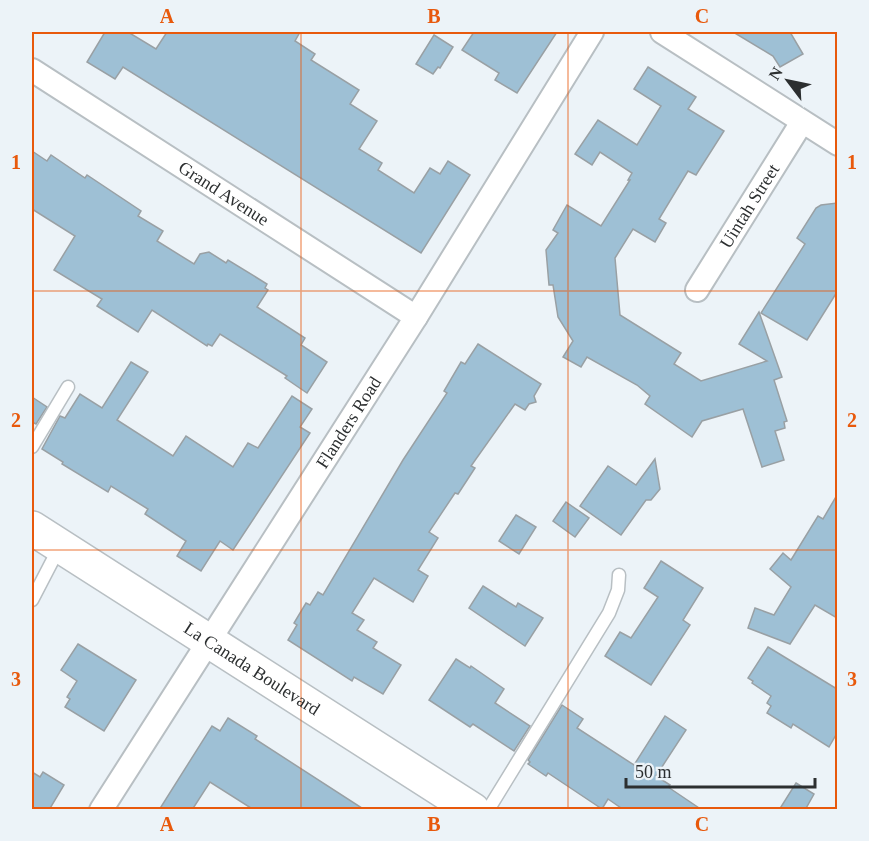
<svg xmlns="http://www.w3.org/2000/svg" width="869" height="841" viewBox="0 0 869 841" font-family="'Times New Roman',serif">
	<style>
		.building { fill: #9ec0d5; stroke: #99a0a4; stroke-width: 1.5 }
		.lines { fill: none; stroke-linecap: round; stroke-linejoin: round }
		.lane-casing { stroke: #b8bfc3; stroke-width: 15 }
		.street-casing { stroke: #b8bfc3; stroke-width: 26 }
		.secondary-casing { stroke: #b8bfc3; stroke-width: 36 }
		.lane { stroke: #fff; stroke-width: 12 }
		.street { stroke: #fff; stroke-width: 22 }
		.secondary { stroke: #fff; stroke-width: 33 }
		.grid { fill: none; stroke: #e8590c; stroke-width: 1.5; stroke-opacity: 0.55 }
		.labels { text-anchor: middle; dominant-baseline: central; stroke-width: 4.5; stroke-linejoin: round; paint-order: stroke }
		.street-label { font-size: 18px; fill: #2c2f30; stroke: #ecf3f8 }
		.neatline { fill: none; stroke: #e8590c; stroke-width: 2 }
		.grid-label { font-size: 20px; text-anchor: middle; font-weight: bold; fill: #e8590c }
	</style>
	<rect width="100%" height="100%" fill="#ecf3f8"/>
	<g class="building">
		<path d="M 105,32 L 128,32 L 156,49 L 167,32 L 300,32 L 295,41 L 315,54 L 311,60 L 359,90 L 350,104 L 377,121 L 359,149 L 382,163 L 378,170 L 414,193 L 430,168 L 440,174 L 448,161 L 470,175 L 421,253 L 123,67 L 115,79 L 87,62 Z"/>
		<path d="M 474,32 L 557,32 L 517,93 L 495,80 L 499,73 L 462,50 Z"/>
		<path d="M 733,32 L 790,32 L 803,54 L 780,67 L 773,56 Z"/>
		<path d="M 434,35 L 453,47 L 440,68 L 438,67 L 433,74 L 416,64 Z"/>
		<path d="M 648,67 L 696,97 L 688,109 L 724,131 L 696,175 L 688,171 L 659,219 L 666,223 L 655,242 L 633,229 L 615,258 L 620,315 L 681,353 L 674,364 L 701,381 L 767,361 L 739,344 L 759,312 L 782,377 L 774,380 L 787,421 L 784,422 L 785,428 L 775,431 L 784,460 L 762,467 L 743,409 L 702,421 L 692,437 L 645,404 L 650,396 L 637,385 L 587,357 L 581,367 L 563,357 L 573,341 L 558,317 L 553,285 L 549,285 L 546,250 L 558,233 L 553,230 L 567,205 L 601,226 L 630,180 L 628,180 L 632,173 L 600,152 L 592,165 L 575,154 L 598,120 L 637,145 L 661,106 L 634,89 Z"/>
		<path d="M 32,151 L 47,161 L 51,155 L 85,178 L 87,175 L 141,211 L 138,216 L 163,231 L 157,241 L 194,264 L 200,254 L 209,252 L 226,263 L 228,260 L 267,284 L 265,288 L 268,290 L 257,307 L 305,338 L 301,345 L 327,362 L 307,393 L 285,378 L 287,376 L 220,334 L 212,346 L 208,344 L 207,346 L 152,310 L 138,332 L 97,306 L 102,299 L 54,270 L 75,236 L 32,209 Z"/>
		<path d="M 837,203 L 837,292 L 807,340 L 761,313 L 805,244 L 797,238 L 816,208 L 821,205 Z"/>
		<path d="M 478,344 L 541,384 L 534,396 L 536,402 L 529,404 L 525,410 L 515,404 L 471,466 L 475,468 L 458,494 L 455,493 L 429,532 L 438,538 L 418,570 L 428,576 L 413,602 L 374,578 L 352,613 L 364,620 L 357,630 L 377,642 L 373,648 L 401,665 L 383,694 L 354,677 L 352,681 L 288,640 L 297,625 L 294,623 L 306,603 L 310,605 L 318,592 L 323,595 L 403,460 L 447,393 L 444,391 L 461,362 L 465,364 Z"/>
		<path d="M 131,362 L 148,372 L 117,420 L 173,456 L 186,436 L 233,467 L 248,443 L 258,448 L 292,396 L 312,409 L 300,427 L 310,433 L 233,550 L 220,541 L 201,571 L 177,556 L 186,541 L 145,514 L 148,509 L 111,486 L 108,492 L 62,464 L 63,462 L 42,449 L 60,416 L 65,418 L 80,394 L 102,408 Z"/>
		<path d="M 32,397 L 47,407 L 36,424 L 32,422 Z"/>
		<path d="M 655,459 L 660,489 L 651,500 L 646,500 L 621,535 L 580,506 L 608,466 L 636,485 Z"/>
		<path d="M 837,495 L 837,618 L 815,605 L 790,644 L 748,628 L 755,608 L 774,615 L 791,587 L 770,569 L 783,553 L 791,560 L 818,516 L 823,519 Z"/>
		<path d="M 566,502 L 589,518 L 575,537 L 553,521 Z"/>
		<path d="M 516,515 L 536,527 L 519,554 L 499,541 Z"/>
		<path d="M 661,561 L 703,588 L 683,620 L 690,625 L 651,685 L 605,656 L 620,632 L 631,638 L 658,597 L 644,588 Z"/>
		<path d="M 483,586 L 516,607 L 518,603 L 543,618 L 525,646 L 469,608 Z"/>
		<path d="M 78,644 L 136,680 L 104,731 L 65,707 L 70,699 L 67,697 L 77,681 L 61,670 Z"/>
		<path d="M 768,647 L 837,689 L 837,733 L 829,747 L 793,724 L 791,728 L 767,713 L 771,706 L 767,703 L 771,696 L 752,683 L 753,681 L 748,678 Z"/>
		<path d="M 456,659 L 470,668 L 471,666 L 504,689 L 495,703 L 530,726 L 514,751 L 473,724 L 470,727 L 429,700 Z"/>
		<path d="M 562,705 L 583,719 L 577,728 L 634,765 L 665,716 L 686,730 L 656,776 L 670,785 L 668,787 L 702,810 L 624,810 L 608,799 L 602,809 L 548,773 L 546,776 L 528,764 L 530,762 L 528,760 Z"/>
		<path d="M 228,718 L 257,736 L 255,739 L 365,810 L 254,810 L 210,782 L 192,810 L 159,810 L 212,726 L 220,731 Z"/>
		<path d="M 32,772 L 40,777 L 43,772 L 64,785 L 49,810 L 32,810 Z"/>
		<path d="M 796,783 L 814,794 L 805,810 L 779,810 Z"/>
	</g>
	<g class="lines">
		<defs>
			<g id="lane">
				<path d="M 32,447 L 68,387"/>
				<path d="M 32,600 L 59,548"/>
				<path d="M 488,810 L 609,613 L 618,590 L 619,575"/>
			</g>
			<g id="street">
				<path d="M 662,32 L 838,144"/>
				<path id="s1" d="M 32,70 L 416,317"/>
				<path id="s2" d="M 697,290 L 802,122"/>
				<path id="s3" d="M 101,810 L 416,317 L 592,32"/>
			</g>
			<g id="secondary">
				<path id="s4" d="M 32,528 L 473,810"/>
			</g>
		</defs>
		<use href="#lane" class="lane-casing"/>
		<use href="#street" class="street-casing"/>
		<use href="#secondary" class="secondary-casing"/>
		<use href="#lane" class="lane"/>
		<use href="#street" class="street"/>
		<use href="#secondary" class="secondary"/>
	</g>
	<path class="grid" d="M 301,32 L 301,810M 568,32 L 568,810M 32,291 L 838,291M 32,550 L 838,550"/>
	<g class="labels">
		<g class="street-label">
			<text stroke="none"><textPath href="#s1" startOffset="228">Grand Avenue</textPath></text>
			<text stroke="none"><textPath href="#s2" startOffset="99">Uintah Street</textPath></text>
			<text stroke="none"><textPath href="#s3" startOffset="460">Flanders Road</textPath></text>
			<text stroke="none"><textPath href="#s4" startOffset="261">La Canada Boulevard</textPath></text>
		</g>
	</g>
	<rect width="869" height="841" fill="none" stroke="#ecf3f8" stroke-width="66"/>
	<g transform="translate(788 81) rotate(302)" stroke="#ecf3f8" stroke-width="4.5" paint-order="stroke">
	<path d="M0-4.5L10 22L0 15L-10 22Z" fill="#2c2f30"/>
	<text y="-9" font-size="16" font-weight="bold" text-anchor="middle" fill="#2c2f30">N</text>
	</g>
	<path d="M626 778v9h189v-9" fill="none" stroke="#2c2f30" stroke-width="3"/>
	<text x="635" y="778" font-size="18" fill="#2c2f30" stroke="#ecf3f8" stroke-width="4.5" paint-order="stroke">50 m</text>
	<rect x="33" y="33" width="803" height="775" class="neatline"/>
	<g class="grid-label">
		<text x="167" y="23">A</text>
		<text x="434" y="23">B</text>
		<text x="702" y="23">C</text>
		<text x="16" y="169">1</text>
		<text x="852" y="169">1</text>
		<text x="16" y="427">2</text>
		<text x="852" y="427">2</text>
		<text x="16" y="686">3</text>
		<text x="852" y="686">3</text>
		<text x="167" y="831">A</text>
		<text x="434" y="831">B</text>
		<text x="702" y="831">C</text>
	</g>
</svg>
